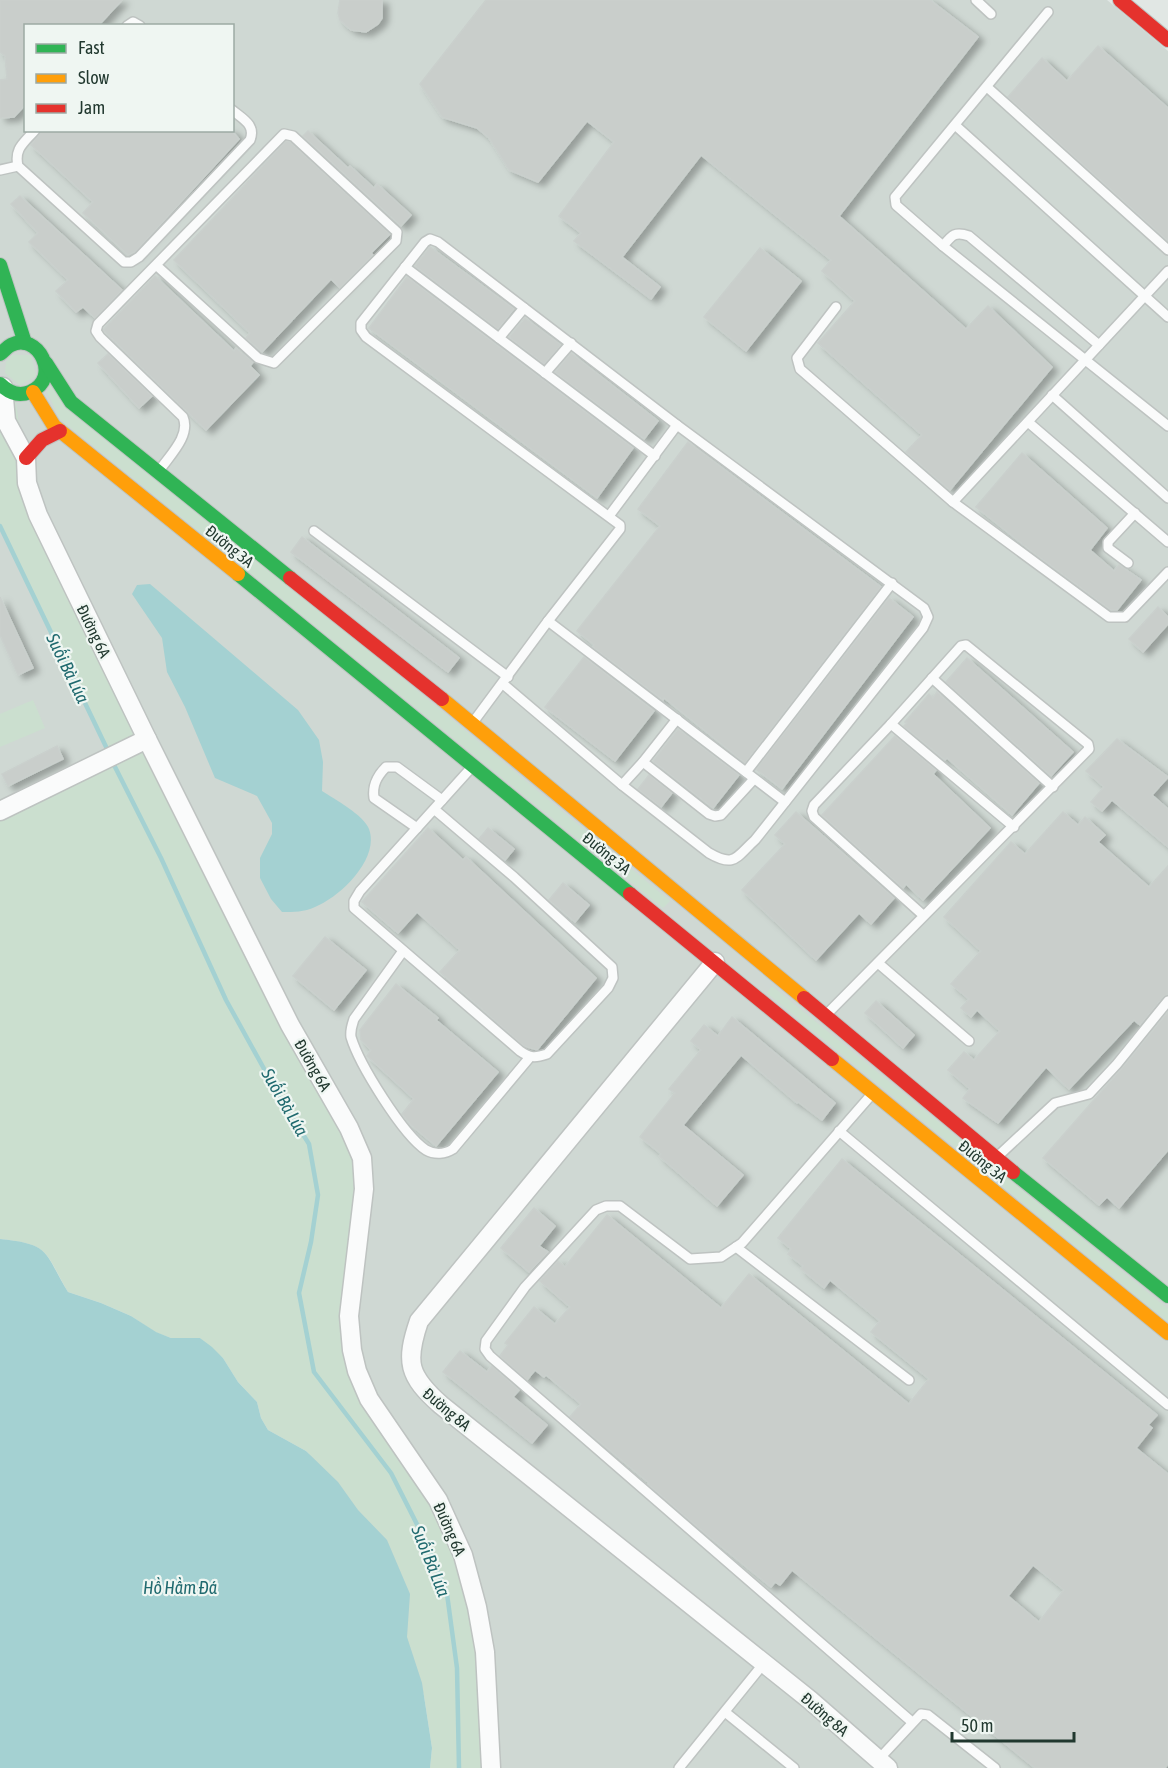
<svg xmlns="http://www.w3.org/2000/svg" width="1168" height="1768" viewBox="0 0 1168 1768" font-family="'Asap Condensed',sans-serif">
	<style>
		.built { fill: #cfd8d3; fill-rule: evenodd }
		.green { fill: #cbdfcf }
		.water { fill: #a4d1d2 }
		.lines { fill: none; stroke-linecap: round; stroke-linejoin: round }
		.stream { stroke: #a4d1d2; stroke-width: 4.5 }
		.building { fill: #c9cecb; stroke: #cad0cd; stroke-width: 1.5; fill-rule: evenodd; filter: url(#shadow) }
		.lane-casing { stroke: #bec3c1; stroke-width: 12 }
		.street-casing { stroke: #bec3c1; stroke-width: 21 }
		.fast-casing { stroke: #bec4c1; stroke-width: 16 }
		.slow-casing { stroke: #bec4c1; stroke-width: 16 }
		.jam-casing { stroke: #bec4c1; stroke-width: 16 }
		.lane { stroke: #fafbfb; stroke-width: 9 }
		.street { stroke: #fafbfb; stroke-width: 18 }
		.fast { stroke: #30b455; stroke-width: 14 }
		.slow { stroke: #ff9f0a; stroke-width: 14 }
		.jam { stroke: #e5322d; stroke-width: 14 }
		.labels { text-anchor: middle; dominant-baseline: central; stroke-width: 4.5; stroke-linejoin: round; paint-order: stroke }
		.street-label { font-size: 16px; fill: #21382f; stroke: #eff6f2 }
		.water-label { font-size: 18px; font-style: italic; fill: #206a6f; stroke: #eff6f2 }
	</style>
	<defs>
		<filter id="shadow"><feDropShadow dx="6" dy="4" stdDeviation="3" flood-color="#0004"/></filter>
	</defs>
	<rect width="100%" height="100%" fill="#e1e7e4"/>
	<path class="built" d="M 0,0 L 1107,0 L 1168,51 L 1168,1768 L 459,1768 L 0,805 ZM 26,26 L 232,26 L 232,130 L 26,130 Z"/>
	<g class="green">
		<path d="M 12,355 L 31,355 L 36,376 L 20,385 L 5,373 L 6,362 Z"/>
		<path d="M 51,386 L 670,901 L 663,908 L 60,419 L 47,392 Z"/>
		<path d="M 0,397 L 16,403 L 21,440 L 20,459 L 357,1159 L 347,1351 L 433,1504 L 457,1556 L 480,1652 L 485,1768 L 430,1768 L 432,1748 L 422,1683 L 407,1637 L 410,1594 L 387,1540 L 358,1510 L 338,1482 L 306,1451 L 268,1430 L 261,1418 L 257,1402 L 238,1382 L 223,1358 L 200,1338 L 171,1338 L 155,1332 L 131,1316 L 101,1303 L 68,1292 C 45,1253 51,1244 0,1239 L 0,818 L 113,762 L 0,526 Z"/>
		<path d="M 33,700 L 45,728 L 0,747 L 0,714 Z"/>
		<path d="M 772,986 L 1168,1309 L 1168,1322 L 767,993 Z"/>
	</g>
	<g class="water">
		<path d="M 150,584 L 298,710 L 319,740 L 323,762 L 322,791 C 334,799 364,815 369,829 C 380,859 340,897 315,907 C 304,912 294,912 282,912 L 271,899 L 260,878 L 260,858 L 272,834 L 272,823 L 257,796 L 215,778 L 185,707 L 167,672 L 162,638 L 132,594 L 137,585 Z"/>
		<path d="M 0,1239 C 52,1244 44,1253 68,1292 L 101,1303 L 131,1316 L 156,1332 L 171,1338 L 200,1338 L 212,1347 L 223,1358 L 238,1382 L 257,1402 L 261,1418 L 268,1430 L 306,1451 L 338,1482 L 358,1510 L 387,1540 L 410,1594 L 407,1637 L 422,1683 L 432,1748 L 430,1768 L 0,1768 Z"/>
	</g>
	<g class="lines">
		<g class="stream">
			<path d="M 0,526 L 109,753"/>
			<path d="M 112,761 L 161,858 L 226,1000 L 279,1096 L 309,1144 L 318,1195 L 311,1242 L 299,1293 L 314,1372 L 391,1473 L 427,1544 L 447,1594 L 457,1668 L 459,1768"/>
		</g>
	</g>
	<g class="building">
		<path d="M 0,0 L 122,0 L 98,26 L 26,26 L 26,104 L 14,117 L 0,118 L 0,80 L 7,79 L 5,56 L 0,52 Z"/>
		<path d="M 340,0 L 382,0 L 382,18 L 378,24 L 366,32 L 351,30 L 340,20 L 338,13 Z"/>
		<path d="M 486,0 L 930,0 L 978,37 L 839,216 L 966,329 L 988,306 L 1052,367 L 950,490 L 906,452 L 922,435 L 818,343 L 855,301 L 822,271 L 831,260 L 701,155 L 622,257 L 660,287 L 651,299 L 574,241 L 581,233 L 559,216 L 614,142 L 587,121 L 538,182 L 509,170 L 489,138 L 477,128 L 442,117 L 420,84 Z"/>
		<path d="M 1098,46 L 1168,108 L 1168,241 L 1008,97 L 1042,58 L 1067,81 Z"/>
		<path d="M 42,130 L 231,130 L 239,139 L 135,252 L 128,255 L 83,213 L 93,202 L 31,145 Z"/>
		<path d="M 308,131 L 348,168 L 350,166 L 374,188 L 377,184 L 411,215 L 401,226 L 303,136 Z"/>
		<path d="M 286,141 L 290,142 L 390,234 L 371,253 L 373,255 L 340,288 L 331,279 L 262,352 L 246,338 L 250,333 L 174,260 Z"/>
		<path d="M 20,196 L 122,290 L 95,318 L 83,307 L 76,312 L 56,291 L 68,280 L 29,242 L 38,233 L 11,204 Z"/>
		<path d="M 430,247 L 514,309 L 498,329 L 415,266 Z"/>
		<path d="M 760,248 L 801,281 L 746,351 L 704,317 Z"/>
		<path d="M 155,276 L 234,351 L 236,348 L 253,362 L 250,366 L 259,375 L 206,430 L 103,330 Z"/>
		<path d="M 407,277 L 633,448 L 597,498 L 369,328 Z"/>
		<path d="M 525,318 L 561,345 L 544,364 L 509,337 Z"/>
		<path d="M 571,353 L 658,421 L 644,439 L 555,372 Z"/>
		<path d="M 108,354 L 152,396 L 139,408 L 98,363 Z"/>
		<path d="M 688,442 L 881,587 L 745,763 L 664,698 L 663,700 L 593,647 L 594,645 L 577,631 L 660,526 L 638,509 Z"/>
		<path d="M 1022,453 L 1107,528 L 1090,550 L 1114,571 L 1119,565 L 1141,580 L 1117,610 L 1111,610 L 1030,550 L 976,507 Z"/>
		<path d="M 302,537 L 459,658 L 448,672 L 291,552 Z"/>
		<path d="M 0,597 L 33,668 L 18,675 L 0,635 Z"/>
		<path d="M 889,598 L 913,617 L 782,789 L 756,769 Z"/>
		<path d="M 1158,607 L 1168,617 L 1168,624 L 1143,652 L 1129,639 Z"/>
		<path d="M 584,657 L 654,711 L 615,761 L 545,707 Z"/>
		<path d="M 967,658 L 1073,752 L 1051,776 L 946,682 Z"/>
		<path d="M 937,692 L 1039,783 L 1012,815 L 947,758 L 945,760 L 904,726 L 907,723 L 905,722 L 929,694 L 933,698 Z"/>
		<path d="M 678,729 L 739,775 L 713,808 L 653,761 Z"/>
		<path d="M 895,736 L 936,770 L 933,774 L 990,828 L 923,900 L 906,884 L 903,888 L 822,815 Z"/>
		<path d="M 1117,739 L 1168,777 L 1152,795 L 1168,809 L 1168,847 L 1112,800 L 1102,811 L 1091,802 L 1104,787 L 1086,771 Z"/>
		<path d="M 57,746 L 63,759 L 8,786 L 2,774 Z"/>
		<path d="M 649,775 L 672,793 L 661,807 L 638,789 Z"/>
		<path d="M 796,812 L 894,898 L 871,924 L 859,913 L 816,960 L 742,890 L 785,844 L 775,835 Z"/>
		<path d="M 1063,812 L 1078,825 L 1085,817 L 1105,835 L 1098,842 L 1149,887 L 1168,866 L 1168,994 L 1163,997 L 1140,1025 L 1134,1020 L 1069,1089 L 1046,1067 L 998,1123 L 963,1098 L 970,1089 L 948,1070 L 964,1052 L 974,1060 L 1000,1031 L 977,1010 L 971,1017 L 961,1008 L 969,999 L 951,984 L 981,951 L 944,917 L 1011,842 L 1025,854 Z"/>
		<path d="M 428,828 L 463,860 L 466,857 L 596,978 L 537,1050 L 524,1046 L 440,972 L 460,950 L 417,912 L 398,933 L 362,902 Z"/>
		<path d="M 488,828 L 514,849 L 505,860 L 479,839 Z"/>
		<path d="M 563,883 L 589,905 L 575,922 L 549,900 Z"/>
		<path d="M 325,937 L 366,970 L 334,1010 L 293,976 Z"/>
		<path d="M 396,984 L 438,1018 L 436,1020 L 498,1072 L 436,1146 L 411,1125 L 402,1114 L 414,1099 L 367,1056 L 371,1050 L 361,1040 L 360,1030 Z"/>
		<path d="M 876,1001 L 914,1035 L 903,1048 L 865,1013 Z"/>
		<path d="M 1168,1012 L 1168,1150 L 1119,1208 L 1107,1197 L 1099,1205 L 1043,1158 L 1122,1068 Z"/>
		<path d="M 732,1017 L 835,1103 L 822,1120 L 798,1102 L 797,1103 L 741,1055 L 683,1125 L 743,1175 L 717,1206 L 659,1156 L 661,1154 L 640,1137 L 675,1093 L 669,1089 L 701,1050 L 691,1041 L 704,1025 L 718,1036 Z"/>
		<path d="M 842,1159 L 1157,1415 L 1148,1425 L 1152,1428 L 1136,1448 L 1168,1474 L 1168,1764 L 1165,1768 L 1035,1768 L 792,1570 L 780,1585 L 775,1582 L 771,1587 L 707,1535 L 648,1484 L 649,1483 L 570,1417 L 581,1404 L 546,1375 L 544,1377 L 535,1370 L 527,1380 L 500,1356 L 508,1345 L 505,1343 L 534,1307 L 555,1324 L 570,1307 L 540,1281 L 558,1261 L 565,1267 L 607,1215 L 721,1308 L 749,1274 L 909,1404 L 929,1379 L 871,1332 L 880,1321 L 830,1280 L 824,1288 L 801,1269 L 803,1266 L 788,1254 L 791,1249 L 778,1238 ZM 1033,1565 L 1064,1590 L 1039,1622 L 1008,1596 Z"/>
		<path d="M 534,1208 L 555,1226 L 539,1246 L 548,1252 L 529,1272 L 501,1248 Z"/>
		<path d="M 460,1351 L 487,1372 L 492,1366 L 519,1390 L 513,1397 L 547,1425 L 532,1443 L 443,1372 Z"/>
	</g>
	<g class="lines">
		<defs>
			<g id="lane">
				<path d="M 976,0 L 991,14"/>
				<path d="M 1048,12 L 895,197 L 896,205 L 943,246 L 1168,426"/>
				<path d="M 127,26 L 133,22 L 140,26"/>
				<path d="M 987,87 L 1168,250"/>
				<path d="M 955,125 L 1168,317"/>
				<path d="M 35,130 C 24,143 14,148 18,166 L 124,262 L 131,262 L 139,257 L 250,140 C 256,125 243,119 232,110"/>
				<path d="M 0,170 L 18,166"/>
				<path d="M 943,246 C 952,235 955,231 969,236 L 1099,345"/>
				<path d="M 156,265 L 258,358 L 274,363 L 396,241 L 397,232 L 293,136 L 284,134 L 98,324 L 96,331 L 100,337 L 183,417 C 191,436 169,456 159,471"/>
				<path d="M 405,267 L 655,456"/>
				<path d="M 836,307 L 797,358 L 800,369 L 953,502 L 1109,617 L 1125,617 L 1168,572"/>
				<path d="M 499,338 L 524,308"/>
				<path d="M 545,373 L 571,343"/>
				<path d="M 1052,395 L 1168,498"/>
				<path d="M 1028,422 L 1168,542"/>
				<path d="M 953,502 L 1168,271"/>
				<path d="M 609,516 L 677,425"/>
				<path d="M 314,531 L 508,677"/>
				<path d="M 1128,563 L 1108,548 L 1108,542 L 1135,513"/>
				<path d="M 548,621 L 785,802"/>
				<path d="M 932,678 L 1053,787"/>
				<path d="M 677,719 L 643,762 L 709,814 L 715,816 L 721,815 L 754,779"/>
				<path d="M 474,721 L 548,621 L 620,529 L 620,525 L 366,337 L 361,330 L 361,323 L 425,242 L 430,239 L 438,242 L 677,425 L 924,608 L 928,617 L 923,628 L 755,840 C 736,857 735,868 709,853 L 622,785 L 503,684"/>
				<path d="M 891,724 L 1014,827"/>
				<path d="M 746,772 L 892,583"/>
				<path d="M 622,785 L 643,762"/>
				<path d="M 434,809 L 514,877 L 612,967 L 613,978 L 608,988 L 547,1054 C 535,1058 530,1058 520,1051 L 354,908 L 354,901 L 360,891 L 471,768"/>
				<path d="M 417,828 L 374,798 C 372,785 377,776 386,767 L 397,767 L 442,800"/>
				<path d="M 403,951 L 354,1019 C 352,1025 350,1030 351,1037 C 359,1064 403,1135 426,1150 C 435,1155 445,1154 453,1149 L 530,1057"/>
				<path d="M 878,963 L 969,1041"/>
				<path d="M 826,1015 L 1089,749 L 1088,744 L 966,645 L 961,646 L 891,724 L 814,805 L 812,811 L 814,817 L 924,916"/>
				<path d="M 872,1094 L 742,1243 L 721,1257 L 690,1259 L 620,1206 L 606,1206 L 596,1210 L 525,1287 L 486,1341 L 485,1349 L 490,1356 L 912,1722"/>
				<path d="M 839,1131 L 1168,1405"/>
				<path d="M 997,1157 L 1055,1103 L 1089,1094 L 1117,1064 L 1168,1001"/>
				<path d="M 736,1247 L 909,1380"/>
				<path d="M 725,1712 L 794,1768"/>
				<path d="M 878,1760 L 921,1714 L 928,1715 L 995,1768"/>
				<path d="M 679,1768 L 764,1663"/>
			</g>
			<g id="street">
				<path d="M 3,387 L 6,421 L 26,458 L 27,483 L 38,515 L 147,739 L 290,1025 L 349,1128 L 362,1158 L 364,1189 L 349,1316 L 352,1350 L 357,1371 L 369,1399 L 438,1500 L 463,1555 L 477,1607 L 485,1652 L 491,1768"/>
				<path d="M 0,811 L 147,739"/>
				<path d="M 715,962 L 419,1321 C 405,1362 408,1376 441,1405 L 810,1700 L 888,1768"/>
			</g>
			<g id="fast">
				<path d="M 0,265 L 25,343"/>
				<path d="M 0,354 C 4,351 7,347 11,345 C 37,331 63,378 30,392 C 18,397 8,392 0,384"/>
				<path d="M 46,363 L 71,402 L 290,578"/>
				<path d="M 238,574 L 630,894"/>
				<path d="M 1013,1172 L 1168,1296"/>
			</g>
			<g id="slow">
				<path d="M 33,392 L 54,426 L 238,574"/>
				<path d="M 442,699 L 804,998"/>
				<path d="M 832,1059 L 1168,1333"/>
			</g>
			<g id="jam">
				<path d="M 1120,0 L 1168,40"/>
				<path d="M 26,458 L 42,440 L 60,431"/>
				<path d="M 290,578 L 442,699"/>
				<path d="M 630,894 L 832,1059"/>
				<path d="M 804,998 L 1013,1172"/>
			</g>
		</defs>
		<use href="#lane" class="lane-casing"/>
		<use href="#street" class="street-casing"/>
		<use href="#fast" class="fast-casing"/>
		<use href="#slow" class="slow-casing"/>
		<use href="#jam" class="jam-casing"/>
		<use href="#lane" class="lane"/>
		<use href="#street" class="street"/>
		<use href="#fast" class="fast"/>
		<use href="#slow" class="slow"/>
		<use href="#jam" class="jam"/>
	</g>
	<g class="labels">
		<g class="street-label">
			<text transform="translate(230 546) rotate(39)">Đường 3A</text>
			<text transform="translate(94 631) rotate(64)">Đường 6A</text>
			<text transform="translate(607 853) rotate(39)">Đường 3A</text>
			<text transform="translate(313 1065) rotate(60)">Đường 6A</text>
			<text transform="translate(983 1161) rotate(39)">Đường 3A</text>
			<text transform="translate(447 1409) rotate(40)">Đường 8A</text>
			<text transform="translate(450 1529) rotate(66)">Đường 6A</text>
			<text transform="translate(825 1714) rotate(41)">Đường 8A</text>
		</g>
		<g class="water-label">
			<text transform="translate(68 668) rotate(64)">Suối Bà Lúa</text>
			<text transform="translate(285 1102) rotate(60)">Suối Bà Lúa</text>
			<text transform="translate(431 1561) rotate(68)">Suối Bà Lúa</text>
			<text x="180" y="1587">Hồ Hầm Đá</text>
		</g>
	</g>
	<rect x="24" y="24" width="210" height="108" fill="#eff6f2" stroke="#9daaa4" stroke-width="1.5"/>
	<rect x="36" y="44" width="30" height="9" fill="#30b455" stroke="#9daaa4" stroke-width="1.5"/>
	<text x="78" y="54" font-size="18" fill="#21382f">Fast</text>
	<rect x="36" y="74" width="30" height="9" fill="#ff9f0a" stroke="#9daaa4" stroke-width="1.5"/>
	<text x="78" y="84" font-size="18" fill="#21382f">Slow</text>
	<rect x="36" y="104" width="30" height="9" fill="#e5322d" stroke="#9daaa4" stroke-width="1.5"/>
	<text x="78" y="114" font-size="18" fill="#21382f">Jam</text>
	<path d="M952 1732v9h122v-9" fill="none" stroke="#21382f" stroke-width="3"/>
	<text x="961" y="1732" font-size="18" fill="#21382f" stroke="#eff6f2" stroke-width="4.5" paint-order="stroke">50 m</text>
</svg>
